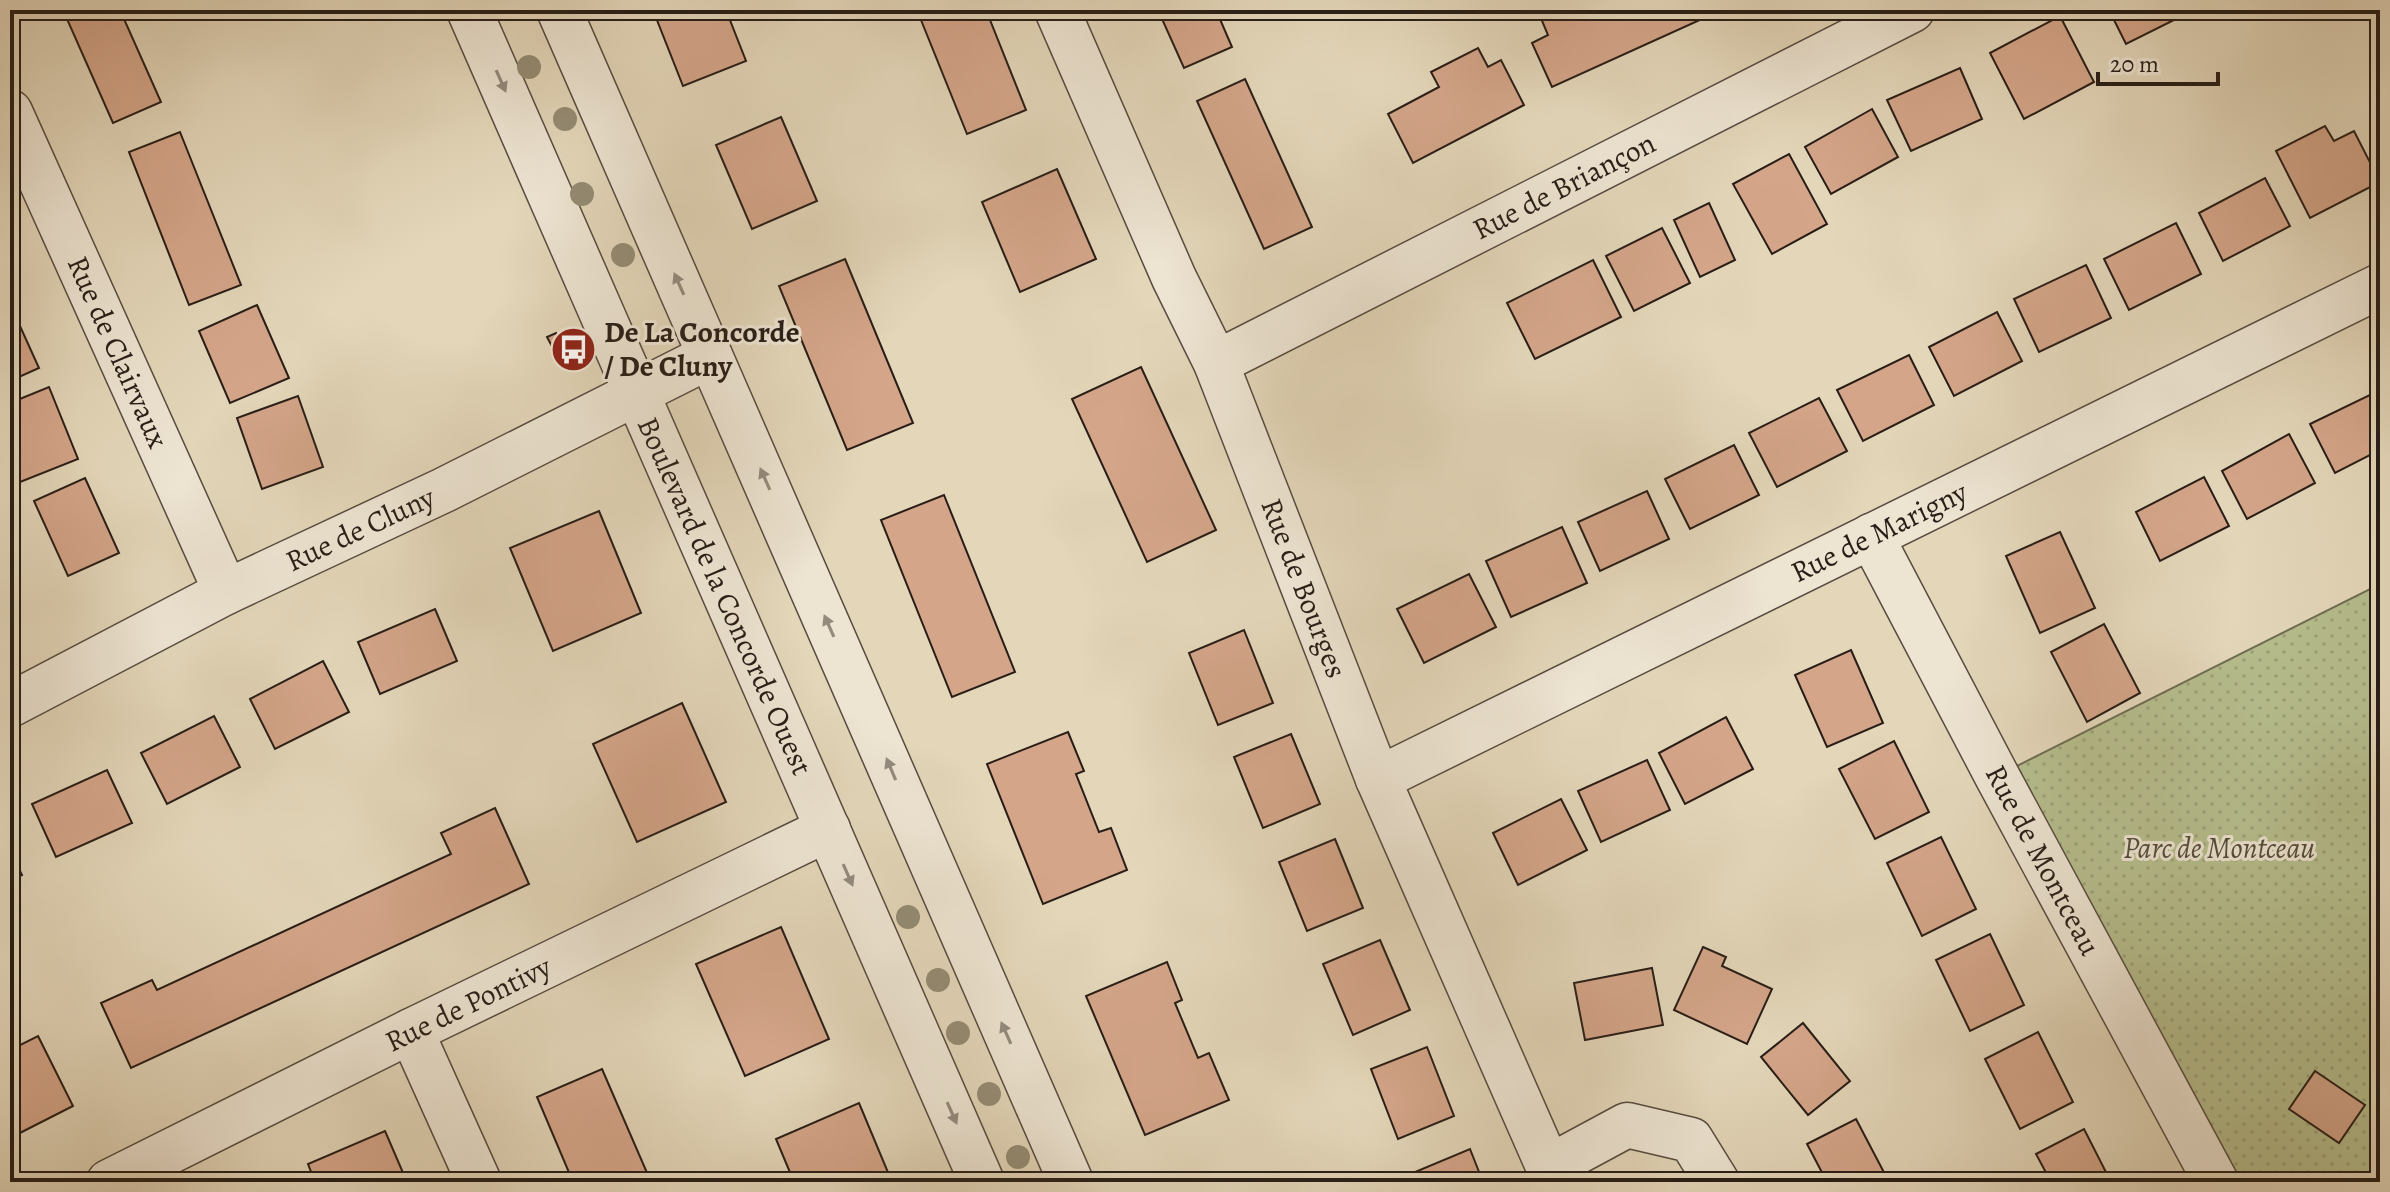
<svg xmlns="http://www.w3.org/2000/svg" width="2390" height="1192" viewBox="0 0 2390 1192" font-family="Alegreya,serif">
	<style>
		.park { fill: url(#park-dots); stroke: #6f6e52; stroke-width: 2 }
		.building { fill: #d4a589; stroke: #281e17; stroke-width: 2 }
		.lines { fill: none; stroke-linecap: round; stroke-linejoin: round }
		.minor-casing { stroke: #574c40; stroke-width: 47 }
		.minor { stroke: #ede4d2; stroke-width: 44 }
		.tree { fill: #948b73 }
		.oneway { fill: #948b7e }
		.labels { text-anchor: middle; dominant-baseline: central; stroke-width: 6; stroke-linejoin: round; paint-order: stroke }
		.street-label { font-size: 30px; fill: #281e17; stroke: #ede4d2 }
		.poi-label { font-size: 30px; font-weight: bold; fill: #281e17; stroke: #ede4d2; text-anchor: start }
		.park-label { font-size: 30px; font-style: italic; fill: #534e3a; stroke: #ede4d2 }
	</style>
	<defs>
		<pattern id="park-dots" width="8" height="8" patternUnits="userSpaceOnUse" patternTransform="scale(2)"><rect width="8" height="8" fill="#b6bd8d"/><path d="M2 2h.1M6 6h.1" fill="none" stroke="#9ca279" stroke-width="1.8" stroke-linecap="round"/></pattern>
	</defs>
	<rect width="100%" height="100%" fill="#e3d6b9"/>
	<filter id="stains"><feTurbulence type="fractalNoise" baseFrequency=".0025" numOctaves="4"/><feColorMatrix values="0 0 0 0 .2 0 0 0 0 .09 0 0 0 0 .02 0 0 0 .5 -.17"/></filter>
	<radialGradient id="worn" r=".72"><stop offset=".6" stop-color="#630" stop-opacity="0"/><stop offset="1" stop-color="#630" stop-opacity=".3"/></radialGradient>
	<path class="park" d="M 2380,584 L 2380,1182 L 2216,1182 L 1997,776 Z"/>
	<g class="building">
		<path d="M 63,10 L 120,10 L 161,102 L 113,123 Z"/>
		<path d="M 653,10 L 726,10 L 746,61 L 683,86 Z"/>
		<path d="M 917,10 L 986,10 L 1026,110 L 967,134 Z"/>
		<path d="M 1158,10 L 1216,10 L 1232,47 L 1184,68 Z"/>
		<path d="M 1554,10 L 1562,10 L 1567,20 L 1588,10 L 1698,10 L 1702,19 L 1552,87 L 1532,43 L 1548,35 L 1540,16 Z"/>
		<path d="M 2109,10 L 2194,10 L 2126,44 Z"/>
		<path d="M 2060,16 L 2094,82 L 2024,119 L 1990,53 Z"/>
		<path d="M 1478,48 L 1488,67 L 1501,60 L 1524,105 L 1413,163 L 1388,114 L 1439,87 L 1431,72 Z"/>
		<path d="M 1960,68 L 1982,119 L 1911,151 L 1887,100 Z"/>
		<path d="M 1245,79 L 1312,227 L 1264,249 L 1197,101 Z"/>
		<path d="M 1872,109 L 1898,157 L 1831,194 L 1805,147 Z"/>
		<path d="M 781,117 L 817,201 L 752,229 L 716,145 Z"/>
		<path d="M 2325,126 L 2334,141 L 2354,131 L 2380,182 L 2310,218 L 2276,151 Z"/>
		<path d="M 180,132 L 241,285 L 189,305 L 129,152 Z"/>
		<path d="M 1789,154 L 1827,224 L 1772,254 L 1733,184 Z"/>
		<path d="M 1057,169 L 1096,259 L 1020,292 L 982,202 Z"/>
		<path d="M 2265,178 L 2290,226 L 2223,261 L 2199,213 Z"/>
		<path d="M 1709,203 L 1735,260 L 1700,277 L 1674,220 Z"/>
		<path d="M 2176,223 L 2201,274 L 2129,310 L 2104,259 Z"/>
		<path d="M 1662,228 L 1690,283 L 1634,311 L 1606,256 Z"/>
		<path d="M 845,259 L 913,423 L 847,450 L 779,286 Z"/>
		<path d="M 1593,260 L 1621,317 L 1535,359 L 1507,303 Z"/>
		<path d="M 2086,265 L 2111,318 L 2039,352 L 2014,299 Z"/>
		<path d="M 10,304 L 39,368 L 10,381 Z"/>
		<path d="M 257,305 L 289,378 L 230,403 L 199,331 Z"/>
		<path d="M 1997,312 L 2022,361 L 1954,396 L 1929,347 Z"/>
		<path d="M 556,333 L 565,353 L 557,356 L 547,337 Z"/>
		<path d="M 1909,355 L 1934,405 L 1863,441 L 1837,390 Z"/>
		<path d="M 1141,367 L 1216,530 L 1147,562 L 1072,399 Z"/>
		<path d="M 49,387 L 78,459 L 10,486 L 10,448 L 13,446 L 10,438 L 10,403 Z"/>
		<path d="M 2378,391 L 2380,450 L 2335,473 L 2310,424 Z"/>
		<path d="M 298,396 L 323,467 L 262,489 L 237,418 Z"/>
		<path d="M 1819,398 L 1847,451 L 1777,487 L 1749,433 Z"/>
		<path d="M 2289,434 L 2315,483 L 2247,519 L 2222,471 Z"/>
		<path d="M 1734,445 L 1759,495 L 1690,529 L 1665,479 Z"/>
		<path d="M 2204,477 L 2229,526 L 2160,561 L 2136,512 Z"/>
		<path d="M 85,478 L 119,553 L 68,576 L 34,501 Z"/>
		<path d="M 1647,491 L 1669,539 L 1600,571 L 1578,522 Z"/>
		<path d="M 944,495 L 1015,672 L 952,697 L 881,520 Z"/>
		<path d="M 599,511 L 641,613 L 553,651 L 510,548 Z"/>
		<path d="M 1562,527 L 1587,583 L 1511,617 L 1486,561 Z"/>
		<path d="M 2060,532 L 2095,608 L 2040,633 L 2006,556 Z"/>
		<path d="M 1469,574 L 1496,627 L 1424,663 L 1397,609 Z"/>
		<path d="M 435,609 L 457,661 L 380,694 L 358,642 Z"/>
		<path d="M 2104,624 L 2140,693 L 2087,722 L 2051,652 Z"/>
		<path d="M 1244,630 L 1273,703 L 1218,725 L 1189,653 Z"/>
		<path d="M 1851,650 L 1883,723 L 1827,747 L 1795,675 Z"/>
		<path d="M 323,661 L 349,712 L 275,749 L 250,699 Z"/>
		<path d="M 682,703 L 726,802 L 637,842 L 593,744 Z"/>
		<path d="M 214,716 L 240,767 L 167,804 L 141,753 Z"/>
		<path d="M 1726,717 L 1753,769 L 1685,804 L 1659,753 Z"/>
		<path d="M 1068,732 L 1084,771 L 1076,774 L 1099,832 L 1111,828 L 1127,870 L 1043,904 L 987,764 Z"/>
		<path d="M 1291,734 L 1320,804 L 1263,828 L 1234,757 Z"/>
		<path d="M 1894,741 L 1929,812 L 1875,839 L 1839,769 Z"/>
		<path d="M 1647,760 L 1670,810 L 1601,842 L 1578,791 Z"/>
		<path d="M 107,770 L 132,823 L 56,857 L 32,804 Z"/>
		<path d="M 1561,799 L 1587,850 L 1518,885 L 1493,833 Z"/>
		<path d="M 495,808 L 529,884 L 131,1068 L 101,1003 L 152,980 L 157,990 L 451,854 L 441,833 Z"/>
		<path d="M 1941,837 L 1976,909 L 1922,936 L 1887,863 Z"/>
		<path d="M 1335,839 L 1363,908 L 1307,931 L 1279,862 Z"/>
		<path d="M 10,850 L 22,875 L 10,881 Z"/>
		<path d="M 781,927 L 829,1039 L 745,1076 L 696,964 Z"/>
		<path d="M 1990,934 L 2024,1005 L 1970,1031 L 1936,960 Z"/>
		<path d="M 1380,940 L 1410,1010 L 1353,1035 L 1323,964 Z"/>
		<path d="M 1703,947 L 1726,957 L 1722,966 L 1772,989 L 1747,1044 L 1674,1010 Z"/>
		<path d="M 1167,962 L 1182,1000 L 1175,1003 L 1198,1058 L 1209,1053 L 1229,1100 L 1145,1135 L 1086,996 Z"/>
		<path d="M 1652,968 L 1663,1025 L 1585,1040 L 1574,983 Z"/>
		<path d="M 1803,1023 L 1850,1081 L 1808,1115 L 1761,1057 Z"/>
		<path d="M 2038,1032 L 2073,1102 L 2020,1129 L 1985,1059 Z"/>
		<path d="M 38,1036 L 73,1106 L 10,1138 L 10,1050 Z"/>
		<path d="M 1427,1047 L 1454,1116 L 1398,1139 L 1371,1069 Z"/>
		<path d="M 602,1069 L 651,1182 L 573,1182 L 537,1097 Z"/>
		<path d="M 2315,1071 L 2365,1105 L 2339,1143 L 2289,1109 Z"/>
		<path d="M 859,1103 L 892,1182 L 794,1182 L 776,1139 Z"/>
		<path d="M 1856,1119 L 1889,1182 L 1827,1182 L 1807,1144 Z"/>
		<path d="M 2084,1129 L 2111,1182 L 2051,1182 L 2036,1154 Z"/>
		<path d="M 385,1131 L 407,1182 L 315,1182 L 308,1164 Z"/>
		<path d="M 1470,1149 L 1483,1182 L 1419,1182 L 1415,1172 Z"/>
	</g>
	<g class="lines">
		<defs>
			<g id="minor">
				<path d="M 469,10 L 982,1182"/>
				<path d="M 559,10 L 1071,1182"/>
				<path d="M 1057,10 L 1174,278 L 1216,363 L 1378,779 L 1555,1182"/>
				<path d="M 10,112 L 226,592"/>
				<path d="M 1216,363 L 1912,10"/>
				<path d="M 1871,536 L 1997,776 L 2216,1182"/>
				<path d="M 10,705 L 226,592 L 444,490 L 710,356"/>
				<path d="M 1378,779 L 2380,286"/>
				<path d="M 411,1031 L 479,1182"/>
				<path d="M 1549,1167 L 1627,1125 L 1691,1140 L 1717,1182"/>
				<path d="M 109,1182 L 411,1031 L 828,829"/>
			</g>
		</defs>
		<use href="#minor" class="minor-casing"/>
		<use href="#minor" class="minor"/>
	</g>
	<g class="tree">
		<circle cx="529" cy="67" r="12"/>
		<circle cx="565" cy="119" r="12"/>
		<circle cx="582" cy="194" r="12"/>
		<circle cx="623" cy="255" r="12"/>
		<circle cx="908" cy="917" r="12"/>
		<circle cx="938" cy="980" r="12"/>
		<circle cx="958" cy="1033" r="12"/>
		<circle cx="989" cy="1094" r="12"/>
		<circle cx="1018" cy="1157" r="12"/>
	</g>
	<defs><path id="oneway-solid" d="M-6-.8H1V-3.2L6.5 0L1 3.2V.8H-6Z" transform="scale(2)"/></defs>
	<g class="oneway">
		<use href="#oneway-solid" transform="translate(501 81) rotate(66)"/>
		<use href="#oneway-solid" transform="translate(679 284) rotate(-114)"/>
		<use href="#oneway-solid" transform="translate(765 479) rotate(-114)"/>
		<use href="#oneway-solid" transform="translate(829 626) rotate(-114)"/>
		<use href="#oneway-solid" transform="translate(891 769) rotate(-113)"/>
		<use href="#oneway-solid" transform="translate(848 875) rotate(66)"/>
		<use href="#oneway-solid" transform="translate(1006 1033) rotate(-114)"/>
		<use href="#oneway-solid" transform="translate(952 1113) rotate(66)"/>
	</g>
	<defs>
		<symbol id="bus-disc" viewBox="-11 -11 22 22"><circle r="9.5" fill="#8f2418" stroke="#ede4d2"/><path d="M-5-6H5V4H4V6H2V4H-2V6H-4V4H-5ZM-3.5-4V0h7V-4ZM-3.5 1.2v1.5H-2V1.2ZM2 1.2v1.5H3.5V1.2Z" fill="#fff"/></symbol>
	</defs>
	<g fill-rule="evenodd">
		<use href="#bus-disc" x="548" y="324" width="51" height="51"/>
	</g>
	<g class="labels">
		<g class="street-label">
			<text transform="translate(1564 186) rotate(-27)">Rue de Briançon</text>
			<text transform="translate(118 352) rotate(66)">Rue de Clairvaux</text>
			<text transform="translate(360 529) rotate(-25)">Rue de Cluny</text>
			<text transform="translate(1879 532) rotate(-26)">Rue de Marigny</text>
			<text transform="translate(1304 588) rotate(69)">Rue de Bourges</text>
			<text transform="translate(725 596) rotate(66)">Boulevard de la Concorde Ouest</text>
			<text transform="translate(2043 860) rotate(62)">Rue de Montceau</text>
			<text transform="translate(468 1004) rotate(-26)">Rue de Pontivy</text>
		</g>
		<g class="poi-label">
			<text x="604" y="332">De La Concorde<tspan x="604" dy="34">/ De Cluny</tspan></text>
		</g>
		<g class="park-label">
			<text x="2219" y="848">Parc de Montceau</text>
		</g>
	</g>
	<rect width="2390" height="1192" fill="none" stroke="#e3d6b9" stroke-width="40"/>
	<rect x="12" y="12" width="2366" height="1168" fill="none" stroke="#281e17" stroke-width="4"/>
	<rect x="20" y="20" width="2350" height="1152" fill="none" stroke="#281e17" stroke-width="2"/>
	<path d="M2098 72v12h120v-12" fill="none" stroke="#281e17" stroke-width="4"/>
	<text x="2110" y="72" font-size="24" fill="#281e17" stroke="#ede4d2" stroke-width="6" paint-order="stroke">20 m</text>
	<rect width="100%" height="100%" filter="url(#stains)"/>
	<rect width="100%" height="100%" fill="url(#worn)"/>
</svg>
